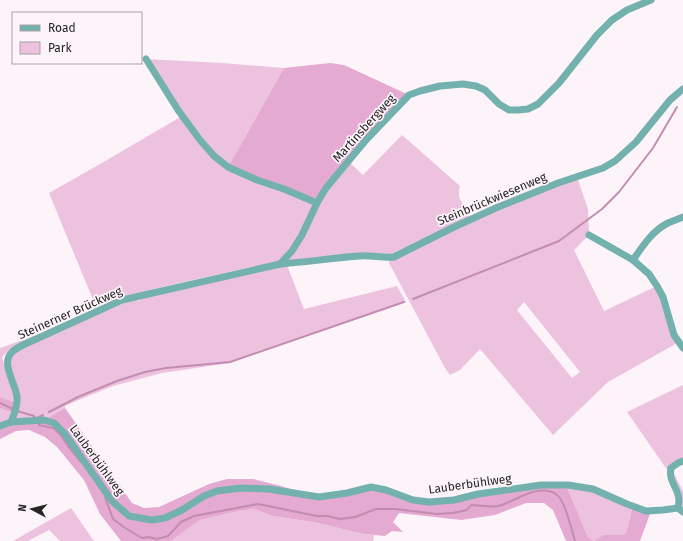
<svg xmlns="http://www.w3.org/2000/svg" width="683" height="541" viewBox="0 0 683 541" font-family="'Fira Sans',sans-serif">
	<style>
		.green { fill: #edc2de; fill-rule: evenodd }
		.forest { fill: #e4aad1 }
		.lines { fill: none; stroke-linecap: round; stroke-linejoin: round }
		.stream { stroke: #c38cb1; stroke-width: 2 }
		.minor { stroke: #72b1ad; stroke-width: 7 }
		.labels { text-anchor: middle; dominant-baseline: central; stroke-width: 3.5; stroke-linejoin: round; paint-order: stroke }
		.street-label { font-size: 12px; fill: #272426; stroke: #fdf4fa }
	</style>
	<rect width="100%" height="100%" fill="#fdf4fa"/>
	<g class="green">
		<path d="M 146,59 L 222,63 L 284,68 L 228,167 L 348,161 L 363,175 L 402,135 L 460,186 L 459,191 L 459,197 L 467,213 L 469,220 L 577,177 L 588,209 L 589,235 L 574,250 L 604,311 L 657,286 L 679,342 L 608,382 L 553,435 L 480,349 L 460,370 L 450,375 L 445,368 L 389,263 L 390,260 L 393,258 L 270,263 L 179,283 L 120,297 L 96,307 L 49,193 L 107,160 L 182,116 ZM 524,302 L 580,372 L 572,378 L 517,310 Z"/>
		<path d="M 287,265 L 304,309 L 397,286 L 406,302 L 230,363 L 162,373 L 113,386 L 74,402 L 65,406 L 65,408 L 48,418 L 16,418 L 9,361 L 11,356 L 24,346 L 136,298 L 138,301 L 140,301 L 139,298 Z"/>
		<path d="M 37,335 L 39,335 L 9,350 L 2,357 C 6,373 12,386 15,402 L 0,397 L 0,348 Z"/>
		<path d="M 683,385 L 683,461 L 671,468 L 683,491 L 683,512 L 670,474 L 627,412 Z"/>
		<path d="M 0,408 L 13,413 L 9,419 L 0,423 Z"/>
		<path d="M 567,487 L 590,491 L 632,509 L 626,533 L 622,535 L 603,535 L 594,541 L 588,537 Z"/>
		<path d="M 71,508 L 94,541 L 60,541 L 49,530 L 28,541 L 13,541 Z"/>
		<path d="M 255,509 L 272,516 L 313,522 L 364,534 L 374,535 L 373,541 L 171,541 L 200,520 L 239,511 Z"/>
	</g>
	<g class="forest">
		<path d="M 330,63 L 344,65 L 409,95 L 394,110 L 317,203 L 228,167 L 284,68 Z"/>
		<path d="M 0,397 L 15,402 L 13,413 L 0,408 Z"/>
		<path d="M 65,408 L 132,503 L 144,508 L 159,507 L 209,484 L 227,479 L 253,479 L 281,486 L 319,498 L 371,488 L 429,503 L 541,487 L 567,487 L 588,537 L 594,541 L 603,535 L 622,535 L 626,533 L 632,509 L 650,514 L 640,541 L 566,541 L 553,510 L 544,503 L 526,503 L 495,515 L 461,520 L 399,513 L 393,522 L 403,532 L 392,531 L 385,536 L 364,534 L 313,522 L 272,516 L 255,509 L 239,511 L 200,520 L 171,541 L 121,541 L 100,514 L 84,480 L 57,447 L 45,437 L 29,430 L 16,431 L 0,439 L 0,428 L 48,418 Z"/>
	</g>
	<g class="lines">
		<g class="stream">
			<path d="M 413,299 L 559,241 L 602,209 L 619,192 L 653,148 L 677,107"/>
			<path d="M 0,403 L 13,409"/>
			<path d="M 17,411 L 34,416 L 35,418"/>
			<path d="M 49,412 L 78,397 L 117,381 L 145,372 L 166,368 L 230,362 L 404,302"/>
			<path d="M 37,418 L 43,415"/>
			<path d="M 38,422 L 39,425 L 53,428 L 60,434 L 68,446 L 81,462"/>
			<path d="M 105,497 L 113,519 L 125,528 L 142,538 L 148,537 L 157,539 L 168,536 L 181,522 L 194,516 L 258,504 L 317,516 L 327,516 L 340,519 L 355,517 L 376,509 L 395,509 L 437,514 L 453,513 L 467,510 L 471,505 C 480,505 489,508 498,506 C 510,503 521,495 533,492 C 541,490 551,490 557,495 C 565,500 572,531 575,541"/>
		</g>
		<g class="minor">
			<path d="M 146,59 L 178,110 L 200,140 L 214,156 L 228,167 L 257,180 L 284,189 L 317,203"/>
			<path d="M 589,235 L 633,260 C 642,247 652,231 668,223 C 673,221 678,219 683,217"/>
			<path d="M 633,260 L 649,274 L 657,286 L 663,297 L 674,335 L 683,348"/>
			<path d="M 280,264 L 292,251 L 302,235 L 317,203 L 326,188 L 366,140 L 409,95 L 420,91 L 440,86 L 463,84 L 476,86 L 485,90 L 499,104 L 509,110 L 518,110 L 528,109 L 538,104 L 559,83 L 597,35 L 612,20 L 627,10 L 651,0"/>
			<path d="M 11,422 C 14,415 18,406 17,397 C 16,384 0,363 12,352 C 15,349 19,347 23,345 L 122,300 L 280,264 C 307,262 333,258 359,256 C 371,255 382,258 394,257 L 454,227 L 498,207 L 558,183 L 603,168 L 615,161 L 636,142 L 670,100 L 683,89"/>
			<path d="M 0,426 L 11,422 L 44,420 L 54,423 L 65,434 L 112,501 L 129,516 L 152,520 L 165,518 L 182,510 L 204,496 L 217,491 L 241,488 L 269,489 L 319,497 L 347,493 L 371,487 L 386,490 L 413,500 L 429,502 L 454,500 L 478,494 L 541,485 L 568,485 L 593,489 L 627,504 L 646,511 L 663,510 L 678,508 L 683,512"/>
			<path d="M 678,508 C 678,506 679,503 679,501 C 679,488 668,482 671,468 L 678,463 L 683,461"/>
		</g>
	</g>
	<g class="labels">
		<g class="street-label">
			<text transform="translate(364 128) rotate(-48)">Martinsbergweg</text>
			<text transform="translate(492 199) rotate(-23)">Steinbrückwiesenweg</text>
			<text transform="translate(70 313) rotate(-24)">Steinerner Brückweg</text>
			<text transform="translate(97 460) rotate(54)">Lauberbühlweg</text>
			<text transform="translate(470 484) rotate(-8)">Lauberbühlweg</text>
		</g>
	</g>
	<rect x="12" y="12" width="130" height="52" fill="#fdf4fa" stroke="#a7a1a5"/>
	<rect x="20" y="25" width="20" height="6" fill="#72b1ad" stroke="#a7a1a5"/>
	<text x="48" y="32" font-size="12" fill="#272426">Road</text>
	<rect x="20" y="42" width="20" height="12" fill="#edc2de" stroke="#a7a1a5"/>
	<text x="48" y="52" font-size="12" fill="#272426">Park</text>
	<g transform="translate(32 509) rotate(277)" stroke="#fdf4fa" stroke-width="3" paint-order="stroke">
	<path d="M0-3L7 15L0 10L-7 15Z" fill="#272426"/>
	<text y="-6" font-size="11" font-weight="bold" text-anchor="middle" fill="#272426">N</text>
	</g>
</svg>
